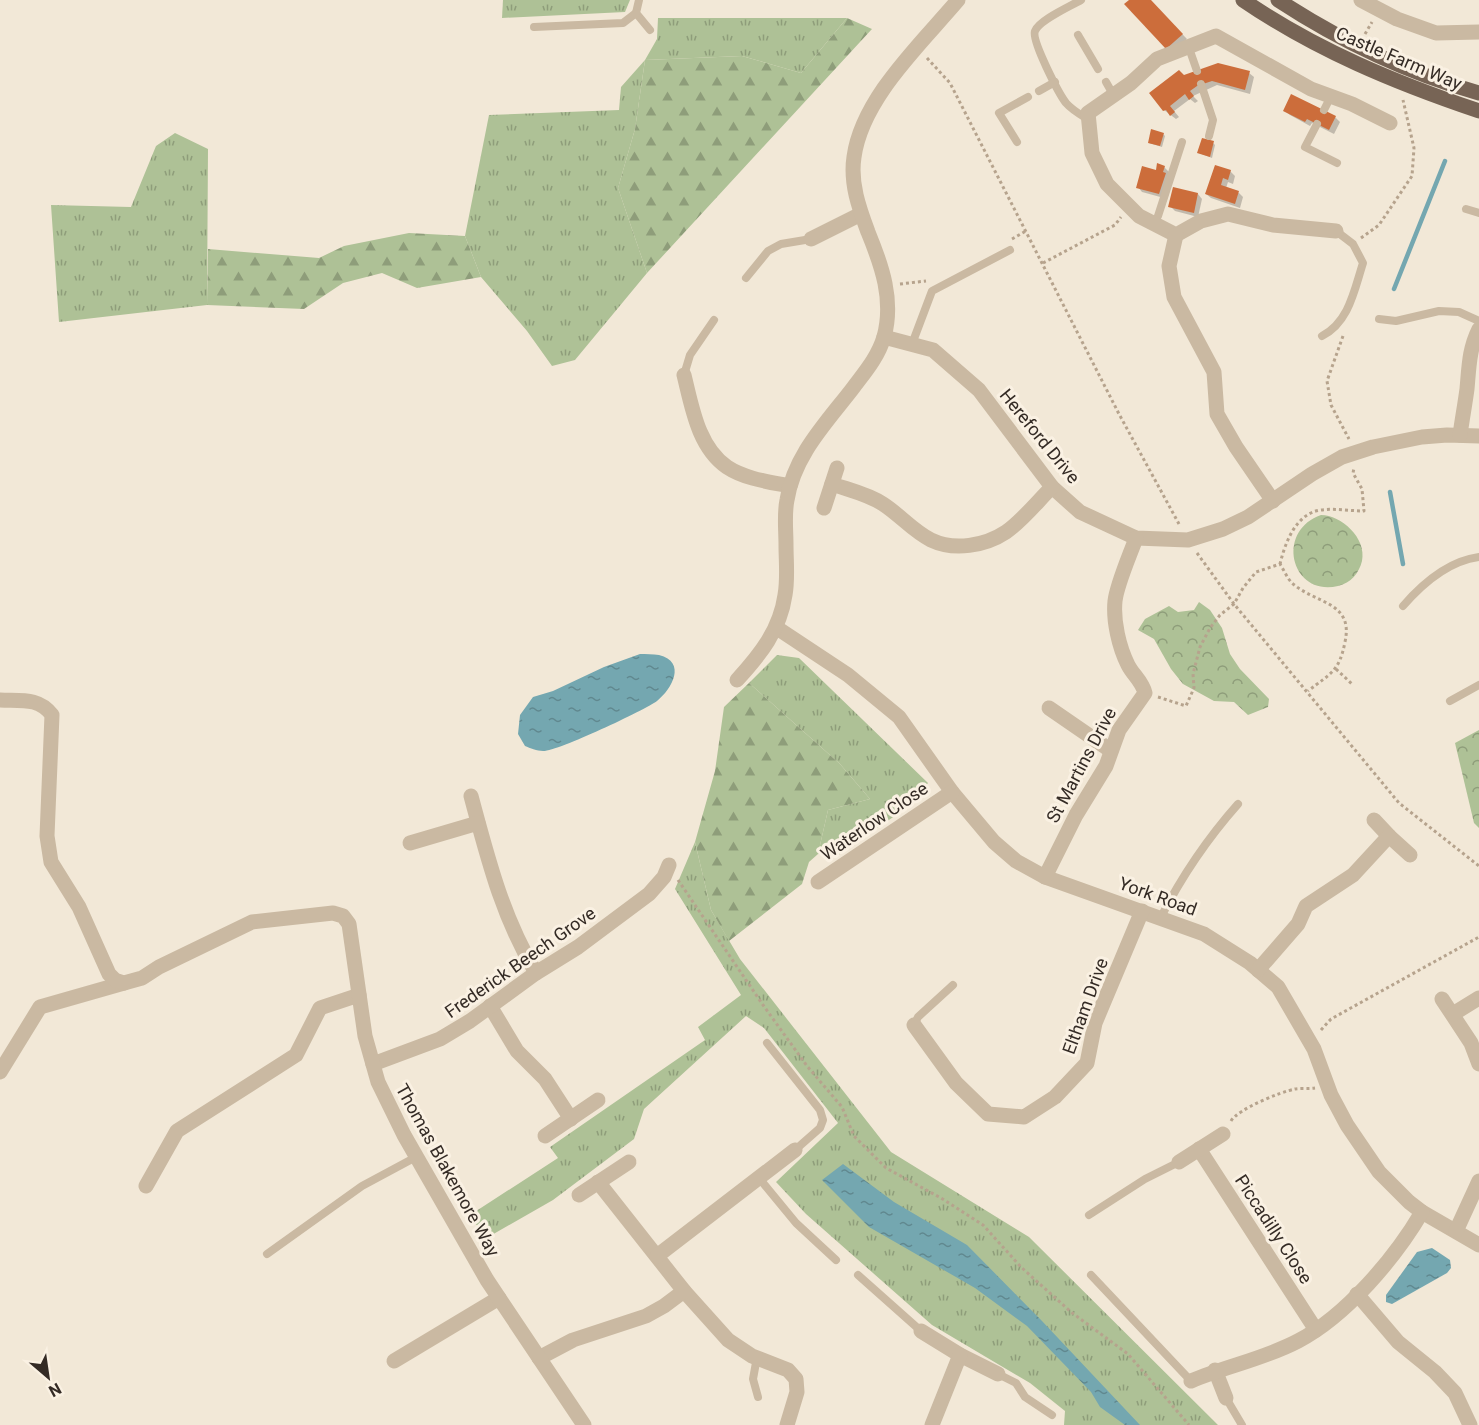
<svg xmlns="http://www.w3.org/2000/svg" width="1479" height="1425" viewBox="0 0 1479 1425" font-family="Roboto,sans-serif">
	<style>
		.grass { fill: url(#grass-tufts) }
		.forest { fill: url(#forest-firs) }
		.park { fill: url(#park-crowns) }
		.water { fill: url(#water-ripples) }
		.shadow { fill: #0003 }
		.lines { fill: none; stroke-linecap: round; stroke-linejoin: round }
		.stream { stroke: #74a7b0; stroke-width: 4.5 }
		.building { fill: #cc6d3b }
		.path { stroke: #b6a38d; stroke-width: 3; stroke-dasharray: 3 3; stroke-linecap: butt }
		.service { stroke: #cab9a2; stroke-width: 8 }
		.minor { stroke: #cab9a2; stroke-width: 15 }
		.tertiary { stroke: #cab9a2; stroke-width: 15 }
		.primary { stroke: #776455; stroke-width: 15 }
		.labels { text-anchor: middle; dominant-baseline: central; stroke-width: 6; stroke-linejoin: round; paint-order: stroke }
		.street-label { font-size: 18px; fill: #342b25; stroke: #faf1e3 }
	</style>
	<defs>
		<pattern id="grass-tufts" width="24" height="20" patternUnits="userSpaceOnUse" patternTransform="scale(1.5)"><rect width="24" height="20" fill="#aec196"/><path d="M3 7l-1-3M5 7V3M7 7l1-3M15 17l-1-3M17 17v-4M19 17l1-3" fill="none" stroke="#8e9d7a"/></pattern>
		<pattern id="forest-firs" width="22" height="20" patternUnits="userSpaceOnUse" patternTransform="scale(1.5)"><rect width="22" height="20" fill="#aec196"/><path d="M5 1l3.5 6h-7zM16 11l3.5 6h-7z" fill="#8e9d7a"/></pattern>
		<pattern id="park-crowns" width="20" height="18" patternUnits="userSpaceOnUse" patternTransform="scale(1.5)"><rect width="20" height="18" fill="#aec196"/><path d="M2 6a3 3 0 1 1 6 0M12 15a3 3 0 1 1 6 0" fill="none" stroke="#8e9d7a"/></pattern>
		<pattern id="water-ripples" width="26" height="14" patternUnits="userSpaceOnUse" patternTransform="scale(1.5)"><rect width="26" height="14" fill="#74a7b0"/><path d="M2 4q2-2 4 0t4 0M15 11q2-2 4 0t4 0" fill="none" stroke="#60888f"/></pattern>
	</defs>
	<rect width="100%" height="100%" fill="#f2e8d7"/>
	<g class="grass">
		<path d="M 503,0 L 630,0 L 625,12 L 502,18 Z"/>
		<path d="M 658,18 L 847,18 L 801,73 L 742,56 L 645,60 L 635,129 L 618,188 L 647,273 L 575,360 L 552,366 L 527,331 L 481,277 L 465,236 L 489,115 L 619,110 L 621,87 L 645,60 L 657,39 Z"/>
		<path d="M 175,133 L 208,149 L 207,305 L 59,322 L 51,205 L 131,207 L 156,146 Z"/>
		<path d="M 777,655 L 799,658 L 928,783 L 909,806 L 837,856 L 818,854 L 828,810 L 870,799 L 840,764 L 749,683 Z"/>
		<path d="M 695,842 L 711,910 L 740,959 L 891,1152 L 1029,1237 L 1218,1425 L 1064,1425 L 1065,1411 L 1030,1383 L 932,1325 L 806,1214 L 776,1182 L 838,1123 L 764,1028 L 746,1016 L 644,1109 L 634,1139 L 553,1200 L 490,1236 L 467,1217 L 558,1158 L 550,1147 L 705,1040 L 698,1027 L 741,995 L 675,889 Z"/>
	</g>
	<g class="forest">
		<path d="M 847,18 L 872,29 L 647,273 L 618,188 L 635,129 L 645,60 L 742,56 L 801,73 Z"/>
		<path d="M 409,233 L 465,236 L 481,277 L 417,288 L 382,273 L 343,283 L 304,309 L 207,305 L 208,249 L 319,258 L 344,246 Z"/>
		<path d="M 749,683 L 840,764 L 870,799 L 828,810 L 818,854 L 809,862 L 802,884 L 729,941 L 711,910 L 695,842 L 715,771 L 724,707 Z"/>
	</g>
	<g class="park">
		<path d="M 1321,515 C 1341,515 1367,538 1362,561 C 1359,573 1351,583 1338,586 C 1291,597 1275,531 1321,515 Z"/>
		<path d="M 1199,602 L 1210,610 L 1222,628 L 1230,654 L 1240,669 L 1269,699 L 1268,707 L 1248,715 L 1234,702 L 1214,701 L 1183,684 L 1171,669 L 1154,639 L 1138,630 L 1145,619 L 1169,606 L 1178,612 L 1194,610 Z"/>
		<path d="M 1479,730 L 1479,828 L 1474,823 L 1455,743 Z"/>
	</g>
	<g class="water">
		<path d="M 640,654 C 646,654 653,654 659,655 C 687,662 672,689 657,701 C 645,710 556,752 543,751 C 537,751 530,748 525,746 L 518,734 L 520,715 L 533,697 L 553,691 L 604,667 Z"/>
		<path d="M 843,1164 L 894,1202 L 967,1245 L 1042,1321 L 1140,1425 L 1125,1425 L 1100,1407 L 1091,1392 L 1027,1326 L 975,1288 L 869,1227 L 822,1180 Z"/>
		<path d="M 1432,1248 L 1450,1260 L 1451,1268 L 1447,1273 L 1392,1304 L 1386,1302 L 1386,1295 L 1417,1252 Z"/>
	</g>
	<g class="shadow">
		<path d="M 1131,0 L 1149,0 L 1187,39 L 1172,53 Z"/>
		<path d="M 1249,73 L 1254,77 L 1250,94 L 1217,85 L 1193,96 L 1198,101 L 1195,103 L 1190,99 L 1174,111 L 1179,117 L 1176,119 L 1164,110 L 1184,77 Z"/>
		<path d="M 1285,111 L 1335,117 L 1340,122 L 1334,134 L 1312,123 L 1310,126 L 1290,115 Z"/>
		<path d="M 1163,134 L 1165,136 L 1162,147 L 1149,143 Z"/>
		<path d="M 1213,143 L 1215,145 L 1212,158 L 1199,153 Z"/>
		<path d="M 1216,166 L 1230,171 L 1235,176 L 1233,184 L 1228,182 L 1226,188 L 1239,193 L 1243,197 L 1240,208 L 1211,198 L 1206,194 Z"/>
		<path d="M 1164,167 L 1169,172 L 1164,198 L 1142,192 L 1138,187 Z"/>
		<path d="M 1198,194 L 1202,199 L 1198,217 L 1175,211 L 1170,206 Z"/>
	</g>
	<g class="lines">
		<g class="stream">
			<path d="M 1394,289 L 1445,161"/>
			<path d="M 1390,492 L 1403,564"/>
		</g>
	</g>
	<g class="building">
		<path d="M 1129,0 L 1151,0 L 1183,34 L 1166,49 L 1124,4 Z"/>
		<path d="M 1218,63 L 1250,71 L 1245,90 L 1212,81 L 1197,86 L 1190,91 L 1194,96 L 1189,100 L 1185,94 L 1170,106 L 1175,112 L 1170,116 L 1166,110 L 1163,111 L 1149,93 L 1179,70 L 1184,75 Z"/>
		<path d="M 1291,94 L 1336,116 L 1329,130 L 1307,119 L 1305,122 L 1283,111 Z"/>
		<path d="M 1151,129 L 1164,133 L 1160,146 L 1148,143 Z"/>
		<path d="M 1202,138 L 1214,141 L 1210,157 L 1197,153 Z"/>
		<path d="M 1157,163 L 1165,166 L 1163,172 L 1166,173 L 1159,194 L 1136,188 L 1142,166 L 1156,170 Z"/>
		<path d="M 1215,165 L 1231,170 L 1228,180 L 1223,178 L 1221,185 L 1239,191 L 1235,204 L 1205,194 Z"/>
		<path d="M 1173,187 L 1198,193 L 1194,213 L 1168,207 Z"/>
	</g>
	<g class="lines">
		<g class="path">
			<path d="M 1365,34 L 1372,22"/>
			<path d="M 927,58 L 950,83 L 1119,414 L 1179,524"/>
			<path d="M 1361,238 L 1379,225 L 1412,176 L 1414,148 L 1403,100"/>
			<path d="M 1012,239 L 1026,231"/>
			<path d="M 1043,263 L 1115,225 L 1121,217"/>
			<path d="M 900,284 L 926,281"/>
			<path d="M 1343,336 L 1327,381 L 1331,405 L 1349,439"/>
			<path d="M 1197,553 L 1234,604 L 1399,803 L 1479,866"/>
			<path d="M 1280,564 C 1285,543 1296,513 1321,510 C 1335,508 1350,511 1364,511 L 1362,489 L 1353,473 L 1354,468"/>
			<path d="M 1336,669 L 1352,684"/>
			<path d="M 1158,697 L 1186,706 L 1194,688 L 1193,674 L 1200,647 L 1210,628 L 1220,615 L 1234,604 L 1243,588 L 1256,572 L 1280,564 C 1284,570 1287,578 1292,583 C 1315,604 1354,601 1345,642 C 1339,672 1331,673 1308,691"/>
			<path d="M 678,880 L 763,1005 L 807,1066 L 842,1107 L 854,1136 L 886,1168 L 941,1198 L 983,1225 L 1021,1267 L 1071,1312 L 1128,1354 L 1189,1425"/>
			<path d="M 1321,1030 L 1331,1019 L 1479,937"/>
			<path d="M 1231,1121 C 1238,1109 1280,1092 1295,1089 C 1301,1088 1308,1089 1315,1088"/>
		</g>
		<g class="service">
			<path d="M 639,0 L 636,13 L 650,30"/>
			<path d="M 1081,0 C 1071,6 1039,20 1035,31 C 1031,40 1059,94 1066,103 C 1072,110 1081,115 1089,120"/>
			<path d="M 534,27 L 623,23 L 636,13"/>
			<path d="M 1078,35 L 1098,69"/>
			<path d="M 1189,48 L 1197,71"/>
			<path d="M 1106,82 L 1114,96"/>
			<path d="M 1201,84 L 1213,120 L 1209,136"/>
			<path d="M 1039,91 L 1055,82"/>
			<path d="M 1324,110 L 1331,96"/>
			<path d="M 1317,124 L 1305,147 L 1337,163"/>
			<path d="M 1017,142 L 999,113 L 1028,97"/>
			<path d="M 1466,209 L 1479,213"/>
			<path d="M 1153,224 L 1158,216 L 1182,142"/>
			<path d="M 746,278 L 768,251 L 781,244 L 811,239"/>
			<path d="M 1379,319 L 1396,321 L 1439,311 L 1459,312 L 1479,321"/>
			<path d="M 1322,336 C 1349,322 1354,291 1363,263 L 1353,244 L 1336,231"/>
			<path d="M 912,344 L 932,291 L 1010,250"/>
			<path d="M 684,375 L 690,355 L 714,320"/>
			<path d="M 1403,606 C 1423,583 1448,561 1479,557"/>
			<path d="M 1450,701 L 1479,685"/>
			<path d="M 1161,917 C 1182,876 1207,839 1238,804"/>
			<path d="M 914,1025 L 918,1017 L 953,985"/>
			<path d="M 767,1043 L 820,1110 L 823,1120 L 820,1128 L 795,1150"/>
			<path d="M 759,1178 L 796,1223 L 836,1260"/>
			<path d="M 1089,1215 L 1145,1179 L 1179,1162"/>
			<path d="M 267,1254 L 362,1186 L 416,1157"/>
			<path d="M 858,1275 L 921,1331"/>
			<path d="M 1091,1275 L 1191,1381"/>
			<path d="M 757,1357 L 753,1379 L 758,1397"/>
			<path d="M 998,1374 L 1016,1383 L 1025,1397 L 1052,1415"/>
			<path d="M 1226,1398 L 1242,1425"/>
		</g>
		<g class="minor">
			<path d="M 1361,0 L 1397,19 L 1436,33 L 1479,32"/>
			<path d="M 1336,231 L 1273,225 L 1228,214 L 1201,221 L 1176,235 L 1139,216 L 1107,184 L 1092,153 L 1088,113 L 1131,83 L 1157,59 L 1216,36 L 1311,89 L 1352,104 L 1390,123"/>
			<path d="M 1176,235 L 1169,266 L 1174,297 L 1214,372 L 1217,414 L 1236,447 L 1273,501"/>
			<path d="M 811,239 L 861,214"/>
			<path d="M 884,337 L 933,350 L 979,390 L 1052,487 L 1080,512 L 1136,538 L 1188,540 L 1223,529 L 1248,517 L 1312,474 L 1342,457 L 1373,447 L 1422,437 L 1447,435 L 1479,436"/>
			<path d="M 684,375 C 692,407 698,447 727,467 C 745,479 770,482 790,486"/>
			<path d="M 1460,435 C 1462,420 1465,404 1467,389 C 1469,367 1469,349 1479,329"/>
			<path d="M 832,484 C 849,490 868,494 883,504 C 900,515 913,531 931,540 C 954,551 985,546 1006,532 C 1022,521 1037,502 1052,487"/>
			<path d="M 824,508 L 837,468"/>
			<path d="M 777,628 L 848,675 L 899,717 L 952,792 L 994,842 L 1016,861 L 1045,877 L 1204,934 L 1250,963 L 1278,987 L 1314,1049 L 1331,1095 L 1347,1125 L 1379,1172 L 1409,1202 L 1422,1212 L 1479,1245"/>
			<path d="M 737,680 C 760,655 780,630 785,595 C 788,579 786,561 786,545 C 786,530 784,514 787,500 C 794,455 827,422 853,388 C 865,372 878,357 884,337 C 894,300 882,266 868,232 C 859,208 850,183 854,157 C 862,98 921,44 958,0"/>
			<path d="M 1049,708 L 1110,750"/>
			<path d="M 471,796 C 488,859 502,916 536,973"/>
			<path d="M 1374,820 L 1389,836"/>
			<path d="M 410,843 L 478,823"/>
			<path d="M 1045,877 L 1076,815 L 1106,766 L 1119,730 L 1145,693 C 1142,681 1133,675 1128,665 C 1119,647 1113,621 1115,601 C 1117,584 1130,555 1136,538"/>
			<path d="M 818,882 L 952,792"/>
			<path d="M 1258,970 L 1298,924 L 1306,906 L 1353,875 L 1389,836 L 1410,855"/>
			<path d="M 1442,999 L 1471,1043 L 1479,1064"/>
			<path d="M 490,1006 L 517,1051 L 545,1079 L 571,1119"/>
			<path d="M 1453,1014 L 1479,998"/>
			<path d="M 914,1025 L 956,1083 L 988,1114 L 1024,1117 L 1055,1097 L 1087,1063 L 1095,1023 L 1142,911"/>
			<path d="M 373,1064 L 440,1039 L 470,1021 L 536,973 L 578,947 L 649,894 L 664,877 L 669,865"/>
			<path d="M 0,1072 L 40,1007 L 124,983"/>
			<path d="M 545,1136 L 598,1100"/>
			<path d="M 1199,1149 L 1316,1330"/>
			<path d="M 1179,1162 L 1223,1134"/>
			<path d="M 598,1182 L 684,1291 L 728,1340 L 752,1356 L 788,1370 L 796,1379 L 797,1392 L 787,1425"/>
			<path d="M 146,1186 L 177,1131 L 296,1055 L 320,1008 L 359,995"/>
			<path d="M 579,1195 L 629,1162"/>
			<path d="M 1456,1231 L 1479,1181"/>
			<path d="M 657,1256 L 795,1150"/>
			<path d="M 1357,1294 L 1398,1342 L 1435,1372 L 1455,1393 L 1470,1425"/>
			<path d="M 921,1331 L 960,1355 L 998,1374"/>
			<path d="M 539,1358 L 573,1340 L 646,1316 L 664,1306 L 684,1291"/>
			<path d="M 394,1361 L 499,1298"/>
			<path d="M 1215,1370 L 1226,1398"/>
			<path d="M 1191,1381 C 1226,1366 1264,1359 1298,1341 C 1346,1316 1395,1258 1422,1212"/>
			<path d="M 932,1425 L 960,1355"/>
		</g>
		<path class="tertiary" d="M 0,700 C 20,701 39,697 52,715 L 47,836 L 51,862 L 79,907 L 109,974 L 115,980 L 124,983 L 142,978 L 159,967 L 252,922 L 333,913 L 343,916 L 349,924 L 365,1036 L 378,1082 L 404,1135 L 487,1280 L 584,1425"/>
		<g class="primary">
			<path d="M 1243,0 C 1316,50 1396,83 1479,111"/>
			<path d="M 1278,0 C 1339,40 1408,73 1479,93"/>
		</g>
	</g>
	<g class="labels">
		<g class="street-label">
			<text transform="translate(1399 58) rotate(23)">Castle Farm Way</text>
			<text transform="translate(1040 436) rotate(51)">Hereford Drive</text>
			<text transform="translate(1081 765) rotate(-62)">St Martins Drive</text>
			<text transform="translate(874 821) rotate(-34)">Waterlow Close</text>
			<text transform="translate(1158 896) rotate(20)">York Road</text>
			<text transform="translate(520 962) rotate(-35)">Frederick Beech Grove</text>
			<text transform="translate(1085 1006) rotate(-70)">Eltham Drive</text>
			<text transform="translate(448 1170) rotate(61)">Thomas Blakemore Way</text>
			<text transform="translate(1274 1229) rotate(57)">Piccadilly Close</text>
		</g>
	</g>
	<g transform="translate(48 1377) rotate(151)" stroke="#faf1e3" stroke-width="4.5" paint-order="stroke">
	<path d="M0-4.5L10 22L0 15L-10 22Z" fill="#342b25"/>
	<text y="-9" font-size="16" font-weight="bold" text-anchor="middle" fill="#342b25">N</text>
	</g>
</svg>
